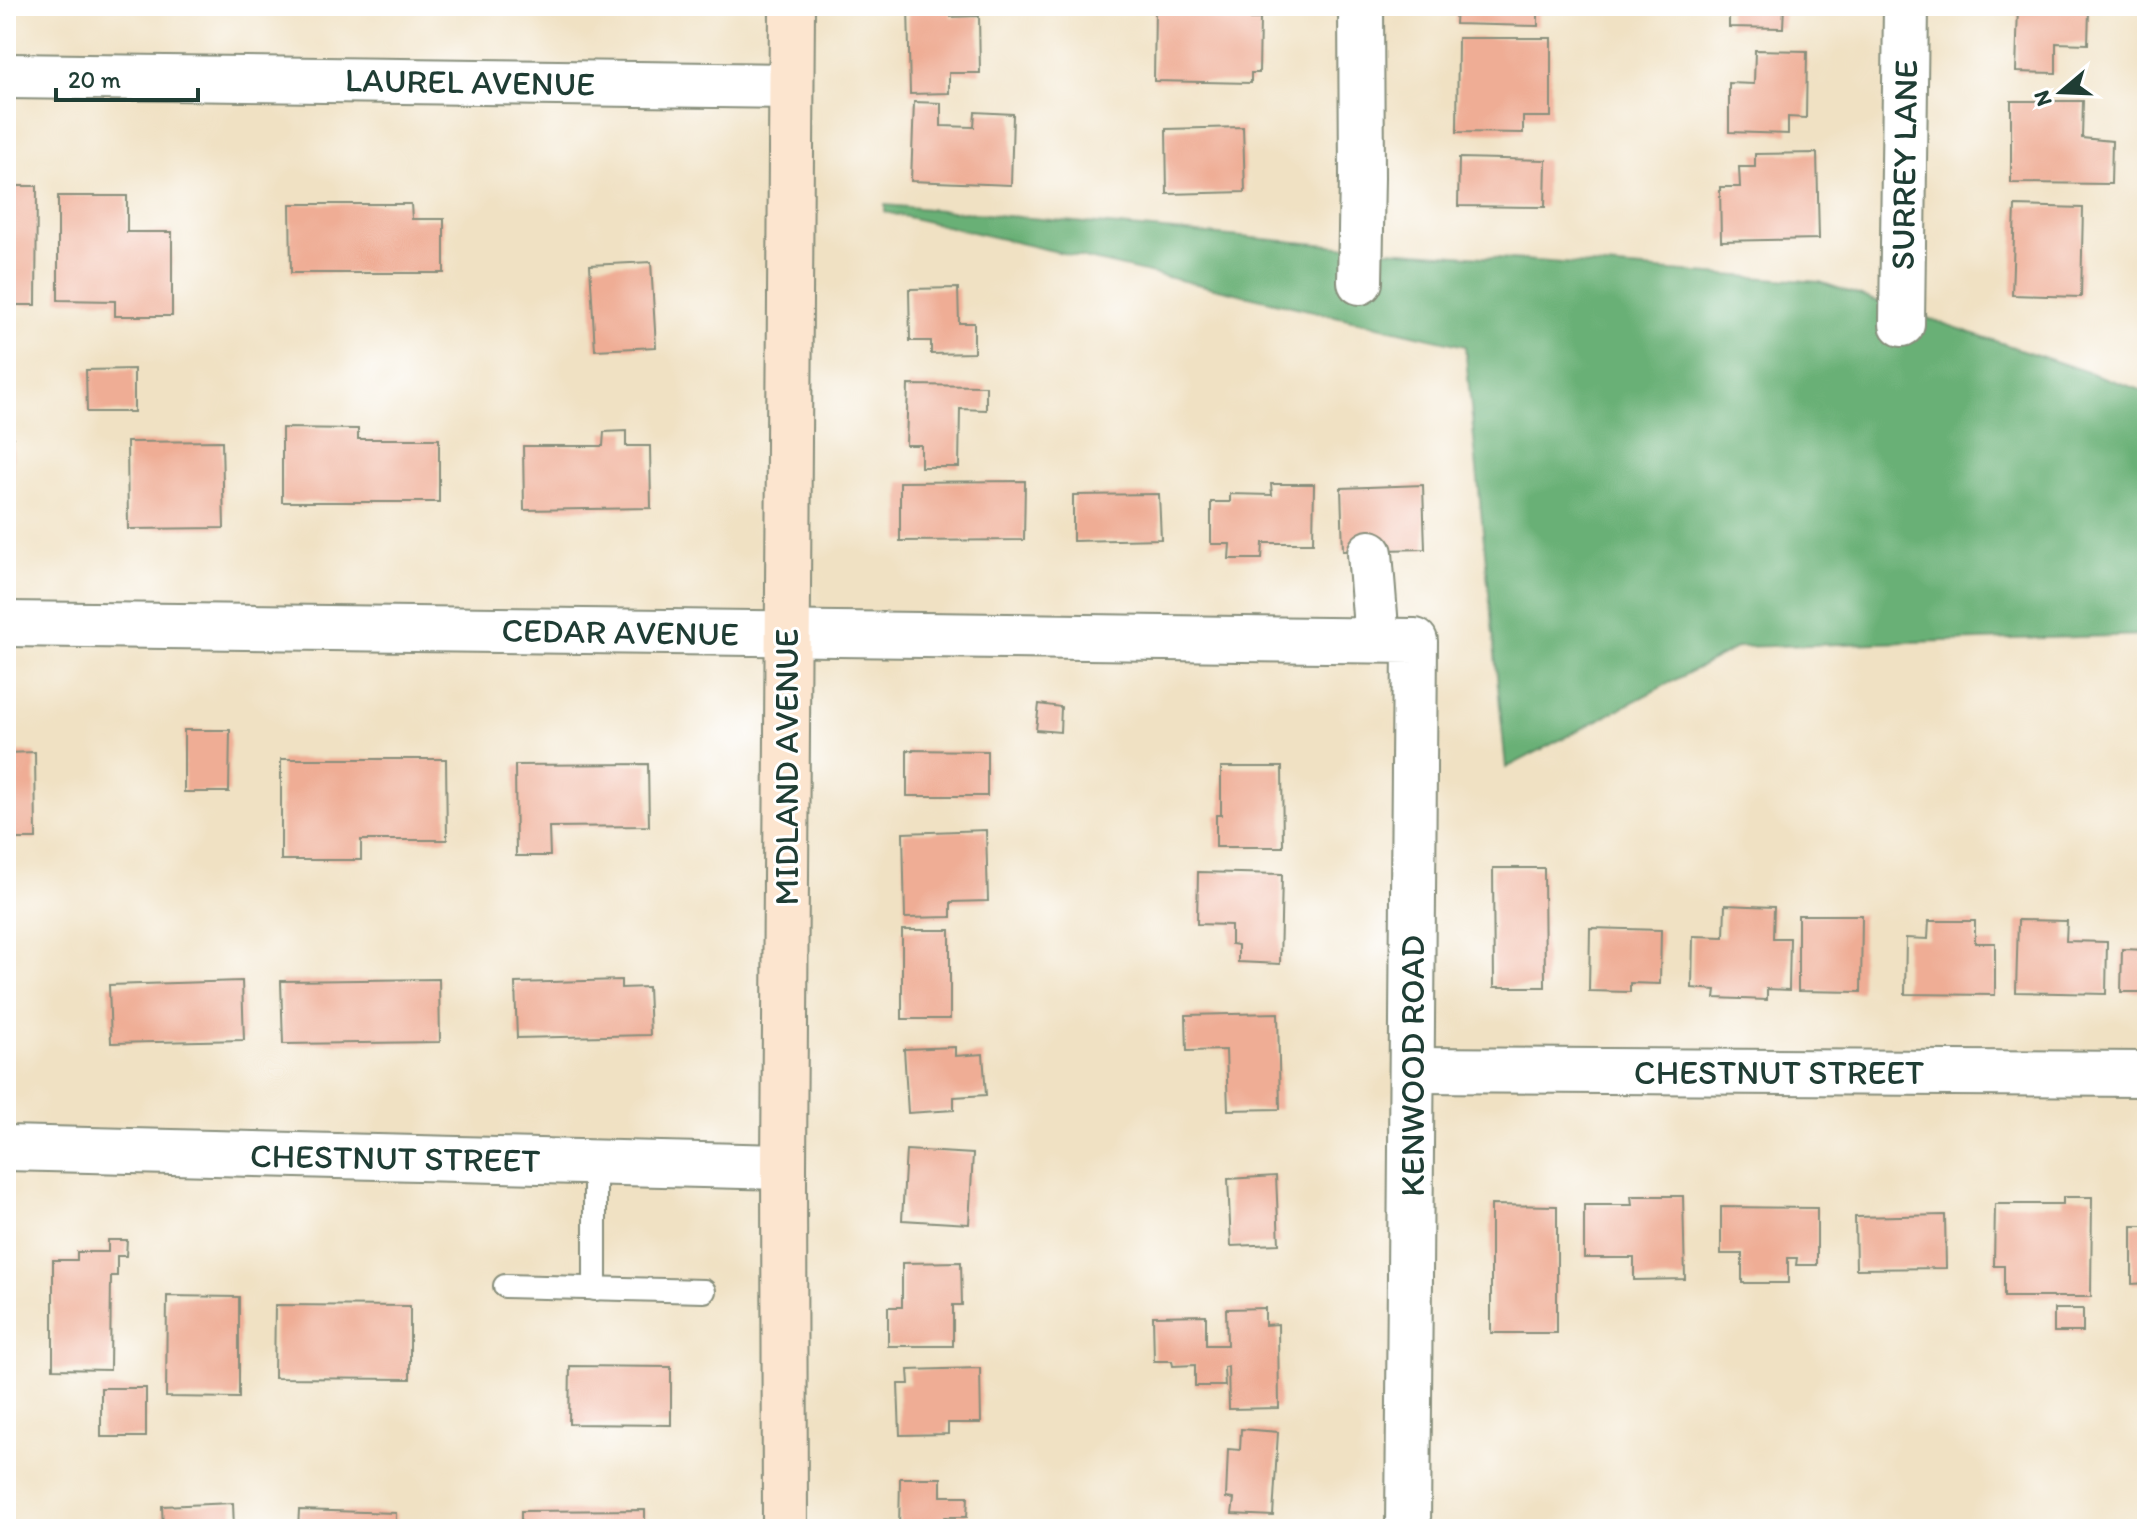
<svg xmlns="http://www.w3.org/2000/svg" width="2153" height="1535" viewBox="0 0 2153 1535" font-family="Itim,sans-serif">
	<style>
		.forest { fill: #69b076; stroke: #447655; stroke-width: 2 }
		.building { fill: #efad95 }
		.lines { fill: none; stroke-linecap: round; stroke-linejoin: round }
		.lane-casing { stroke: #888f7c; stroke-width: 26 }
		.street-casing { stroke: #888f7c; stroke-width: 48 }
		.secondary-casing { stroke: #888f7c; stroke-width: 48 }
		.lane { stroke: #fff; stroke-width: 22 }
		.street { stroke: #fff; stroke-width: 44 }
		.secondary { stroke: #fce5cf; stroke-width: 44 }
		.labels { text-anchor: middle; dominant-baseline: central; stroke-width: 6; stroke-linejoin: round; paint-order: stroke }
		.street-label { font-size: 34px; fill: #1f3d34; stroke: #fff }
	</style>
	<rect width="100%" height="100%" fill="#fff"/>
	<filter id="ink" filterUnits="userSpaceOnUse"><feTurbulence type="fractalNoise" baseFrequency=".0125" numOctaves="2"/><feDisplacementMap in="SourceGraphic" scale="16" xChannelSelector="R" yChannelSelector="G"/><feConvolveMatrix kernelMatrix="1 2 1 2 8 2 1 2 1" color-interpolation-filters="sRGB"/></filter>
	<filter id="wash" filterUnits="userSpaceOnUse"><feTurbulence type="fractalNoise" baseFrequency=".006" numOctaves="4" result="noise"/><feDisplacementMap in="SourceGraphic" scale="32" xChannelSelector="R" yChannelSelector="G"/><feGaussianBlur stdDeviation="1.8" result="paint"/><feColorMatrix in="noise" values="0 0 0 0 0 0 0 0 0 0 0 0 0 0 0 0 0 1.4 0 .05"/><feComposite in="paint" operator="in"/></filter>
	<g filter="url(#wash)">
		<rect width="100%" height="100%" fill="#f0e1c3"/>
		<path class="forest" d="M 885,205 L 1374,249 L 1820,282 L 2147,392 L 2147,635 L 1738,647 L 1506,768 L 1465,346 L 885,212 Z"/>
		<g id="blocks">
			<g class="building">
				<path d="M 908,6 L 951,6 L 951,17 L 979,16 L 980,73 L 949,73 L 949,93 L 910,94 Z"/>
				<path d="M 1155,6 L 1250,6 L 1250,19 L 1260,19 L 1259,73 L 1251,73 L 1251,83 L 1154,81 Z"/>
				<path d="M 1456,6 L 1538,6 L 1538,26 L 1455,24 Z"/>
				<path d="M 1729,6 L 1784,6 L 1783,28 L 1729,27 Z"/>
				<path d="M 2018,6 L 2063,6 L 2063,10 L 2089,10 L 2088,44 L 2056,43 L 2056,73 L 2016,72 Z"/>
				<path d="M 1458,38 L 1551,38 L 1551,117 L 1523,117 L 1523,133 L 1457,132 Z"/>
				<path d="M 1755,50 L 1807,51 L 1806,118 L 1788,117 L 1788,134 L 1729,132 L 1729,83 L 1754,84 Z"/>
				<path d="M 2011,101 L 2083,101 L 2082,138 L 2112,141 L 2111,184 L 2011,183 Z"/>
				<path d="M 914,102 L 941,103 L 941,126 L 974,127 L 975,112 L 1013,114 L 1011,185 L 911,181 Z"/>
				<path d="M 1243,127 L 1245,192 L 1167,194 L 1166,129 Z"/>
				<path d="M 1817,153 L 1819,239 L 1721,241 L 1720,187 L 1740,187 L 1739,167 L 1755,167 L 1755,154 Z"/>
				<path d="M 1459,158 L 1546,160 L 1545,207 L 1458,206 Z"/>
				<path d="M 6,186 L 37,186 L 36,305 L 6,305 Z"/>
				<path d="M 58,196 L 127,196 L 127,232 L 172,232 L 172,316 L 115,316 L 115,301 L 58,300 Z"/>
				<path d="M 290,204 L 411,204 L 412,219 L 444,219 L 444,273 L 291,273 Z"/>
				<path d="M 2015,206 L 2083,208 L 2081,297 L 2012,295 Z"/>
				<path d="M 651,262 L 656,347 L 595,350 L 590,265 Z"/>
				<path d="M 958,288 L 959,323 L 974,323 L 974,353 L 931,354 L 931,341 L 910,341 L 909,289 Z"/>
				<path d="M 134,369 L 134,412 L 87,412 L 86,370 Z"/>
				<path d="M 908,385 L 986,386 L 986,410 L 960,409 L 959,467 L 921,467 L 921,445 L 906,445 Z"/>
				<path d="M 282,428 L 358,429 L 358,439 L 439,439 L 439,502 L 282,502 Z"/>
				<path d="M 626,431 L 626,446 L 650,446 L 651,508 L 524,510 L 523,446 L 603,446 L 604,432 Z"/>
				<path d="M 6,438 L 13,438 L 13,493 L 6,492 Z"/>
				<path d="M 222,441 L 224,528 L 128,529 L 127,442 Z"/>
				<path d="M 1025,481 L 1024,540 L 900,541 L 900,482 Z"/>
				<path d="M 1271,484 L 1314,484 L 1313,543 L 1263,543 L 1262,559 L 1229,559 L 1230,544 L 1211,544 L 1211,502 L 1230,502 L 1230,494 L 1272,495 Z"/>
				<path d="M 1423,485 L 1425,549 L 1343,551 L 1341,488 Z"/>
				<path d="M 1159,494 L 1161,539 L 1073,541 L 1073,495 Z"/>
				<path d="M 1039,704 L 1061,707 L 1060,732 L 1036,730 Z"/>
				<path d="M 184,730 L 230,730 L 229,792 L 184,792 Z"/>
				<path d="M 907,750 L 987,751 L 987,796 L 907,796 Z"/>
				<path d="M 35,752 L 36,839 L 6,839 L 6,753 Z"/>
				<path d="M 281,759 L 446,759 L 447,840 L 361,840 L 361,860 L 281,860 Z"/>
				<path d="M 648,764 L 649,826 L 549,827 L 550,856 L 516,856 L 515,765 Z"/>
				<path d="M 1221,767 L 1282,767 L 1283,847 L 1216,847 L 1216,815 L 1221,815 Z"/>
				<path d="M 986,830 L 988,901 L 951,902 L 951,917 L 905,918 L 903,833 Z"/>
				<path d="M 1493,868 L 1544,868 L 1545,987 L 1494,987 Z"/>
				<path d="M 1198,872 L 1282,874 L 1280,964 L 1238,962 L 1238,945 L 1231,944 L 1231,925 L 1197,924 Z"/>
				<path d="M 1725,905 L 1774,907 L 1773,938 L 1790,938 L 1789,990 L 1767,989 L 1767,1000 L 1715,998 L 1716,990 L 1692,988 L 1693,936 L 1724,937 Z"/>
				<path d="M 1798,915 L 1862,915 L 1861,992 L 1798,991 Z"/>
				<path d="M 2018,920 L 2067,921 L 2066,941 L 2107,942 L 2106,994 L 2016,992 Z"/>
				<path d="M 1929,921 L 1975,921 L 1975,943 L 1995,943 L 1995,995 L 1905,994 L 1906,938 L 1928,939 Z"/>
				<path d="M 1590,928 L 1661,930 L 1660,984 L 1630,983 L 1630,992 L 1589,991 Z"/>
				<rect x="902" y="930" width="48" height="89"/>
				<path d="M 2122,949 L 2147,950 L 2147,992 L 2121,992 Z"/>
				<path d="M 439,979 L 440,1042 L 283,1044 L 281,981 Z"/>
				<path d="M 621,980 L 621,988 L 648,987 L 650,1035 L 517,1038 L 515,983 Z"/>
				<path d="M 242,981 L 244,1040 L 111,1043 L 109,985 Z"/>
				<path d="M 1278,1013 L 1280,1109 L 1228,1110 L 1226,1050 L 1187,1051 L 1186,1015 Z"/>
				<path d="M 955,1047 L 955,1056 L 983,1054 L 986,1095 L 954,1097 L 954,1110 L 908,1113 L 904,1049 Z"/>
				<path d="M 906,1150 L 973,1154 L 969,1224 L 902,1220 Z"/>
				<path d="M 1276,1176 L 1279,1244 L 1231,1246 L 1228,1179 Z"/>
				<path d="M 1631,1196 L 1683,1196 L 1685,1279 L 1634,1280 L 1634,1258 L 1584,1258 L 1584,1205 L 1632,1205 Z"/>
				<path d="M 2063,1197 L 2092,1197 L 2091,1297 L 2004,1297 L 2004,1266 L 1994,1266 L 1995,1204 L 2063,1204 Z"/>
				<path d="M 1491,1205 L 1557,1206 L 1557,1333 L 1491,1333 Z"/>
				<path d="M 1721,1207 L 1817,1208 L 1817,1265 L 1796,1265 L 1797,1258 L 1788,1258 L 1788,1283 L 1742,1283 L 1742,1254 L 1721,1254 Z"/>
				<path d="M 1945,1215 L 1946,1268 L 1856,1269 L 1855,1217 Z"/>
				<path d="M 2132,1226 L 2147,1226 L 2147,1283 L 2132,1284 Z"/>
				<path d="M 108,1240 L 127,1240 L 126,1256 L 117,1256 L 117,1276 L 111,1276 L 110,1370 L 53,1369 L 53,1260 L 77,1260 L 77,1252 L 108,1252 Z"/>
				<path d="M 961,1262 L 962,1305 L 953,1305 L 953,1346 L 888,1346 L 888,1307 L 902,1307 L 902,1263 Z"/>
				<path d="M 167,1296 L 239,1297 L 239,1398 L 166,1397 Z"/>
				<path d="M 275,1305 L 410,1306 L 410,1379 L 274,1378 Z"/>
				<path d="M 1265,1308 L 1265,1325 L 1278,1324 L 1279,1408 L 1229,1409 L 1228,1366 L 1224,1367 L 1225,1386 L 1195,1386 L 1195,1365 L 1173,1366 L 1172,1361 L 1154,1361 L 1153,1316 L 1206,1315 L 1206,1345 L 1227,1345 L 1226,1309 Z"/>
				<rect x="2054" y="1309" width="29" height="23"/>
				<path d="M 570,1366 L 671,1367 L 671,1425 L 569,1424 Z"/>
				<path d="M 980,1368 L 981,1423 L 948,1423 L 948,1434 L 900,1435 L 898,1384 L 909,1384 L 908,1370 Z"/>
				<rect x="101" y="1388" width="45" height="49"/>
				<path d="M 1241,1429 L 1278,1432 L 1273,1516 L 1232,1514 L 1234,1499 L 1226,1498 L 1228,1449 L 1240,1450 Z"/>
				<path d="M 900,1478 L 941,1478 L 941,1496 L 968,1496 L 967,1517 L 945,1517 L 945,1529 L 899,1529 Z"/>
				<path d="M 233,1503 L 234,1529 L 163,1529 L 162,1506 Z"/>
				<path d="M 299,1510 L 396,1513 L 396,1529 L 298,1529 Z"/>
				<path d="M 645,1510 L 645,1529 L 521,1529 L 521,1511 Z"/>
				<path d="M 64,1524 L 113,1525 L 113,1529 L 63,1529 Z"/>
			</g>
		</g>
	</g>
	<g filter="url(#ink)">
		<use href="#blocks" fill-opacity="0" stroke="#888f7c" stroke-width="2"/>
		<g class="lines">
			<defs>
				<g id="lane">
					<path d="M 595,1162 L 595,1289"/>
					<path d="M 505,1286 L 704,1291"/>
				</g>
				<g id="street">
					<path d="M 6,76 L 791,86"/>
					<path d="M 1360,282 L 1362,178 L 1361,6"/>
					<path d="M 1902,324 L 1906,6"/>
					<path d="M 1370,553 L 1377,640"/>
					<path d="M 6,624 L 1415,641 L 1408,1529"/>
					<path d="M 1412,1070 L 2147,1074"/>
					<path d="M 6,1148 L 784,1167"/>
				</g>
				<path id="secondary" d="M 785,1529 L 784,1167 L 792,6"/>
			</defs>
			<use href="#lane" class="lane-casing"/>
			<use href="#street" class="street-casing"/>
			<use href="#secondary" class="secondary-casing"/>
			<use href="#lane" class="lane"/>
			<use href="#street" class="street"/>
			<use href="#secondary" class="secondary"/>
		</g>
	</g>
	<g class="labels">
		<g class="street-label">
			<text transform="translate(470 82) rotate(1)">LAUREL AVENUE</text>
			<text transform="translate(1904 165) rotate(-89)">SURREY LANE</text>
			<text transform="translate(620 632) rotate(1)">CEDAR AVENUE</text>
			<text transform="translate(786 767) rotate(-90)">MIDLAND AVENUE</text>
			<text transform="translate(1412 1066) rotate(-90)">KENWOOD ROAD</text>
			<text x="1779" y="1072">CHESTNUT STREET</text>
			<text transform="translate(395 1158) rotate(1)">CHESTNUT STREET</text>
		</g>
	</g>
	<rect width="2153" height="1535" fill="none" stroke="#fff" stroke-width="32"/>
	<g transform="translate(2061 92) rotate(251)" stroke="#ffffff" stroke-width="6" paint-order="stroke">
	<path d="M0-6L14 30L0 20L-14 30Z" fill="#1f3d34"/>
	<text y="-12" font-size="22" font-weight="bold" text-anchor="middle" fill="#1f3d34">N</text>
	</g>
	<path d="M56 88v12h142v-12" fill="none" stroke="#1f3d34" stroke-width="4"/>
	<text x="68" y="88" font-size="24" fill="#1f3d34" stroke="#ffffff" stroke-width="6" paint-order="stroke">20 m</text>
</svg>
